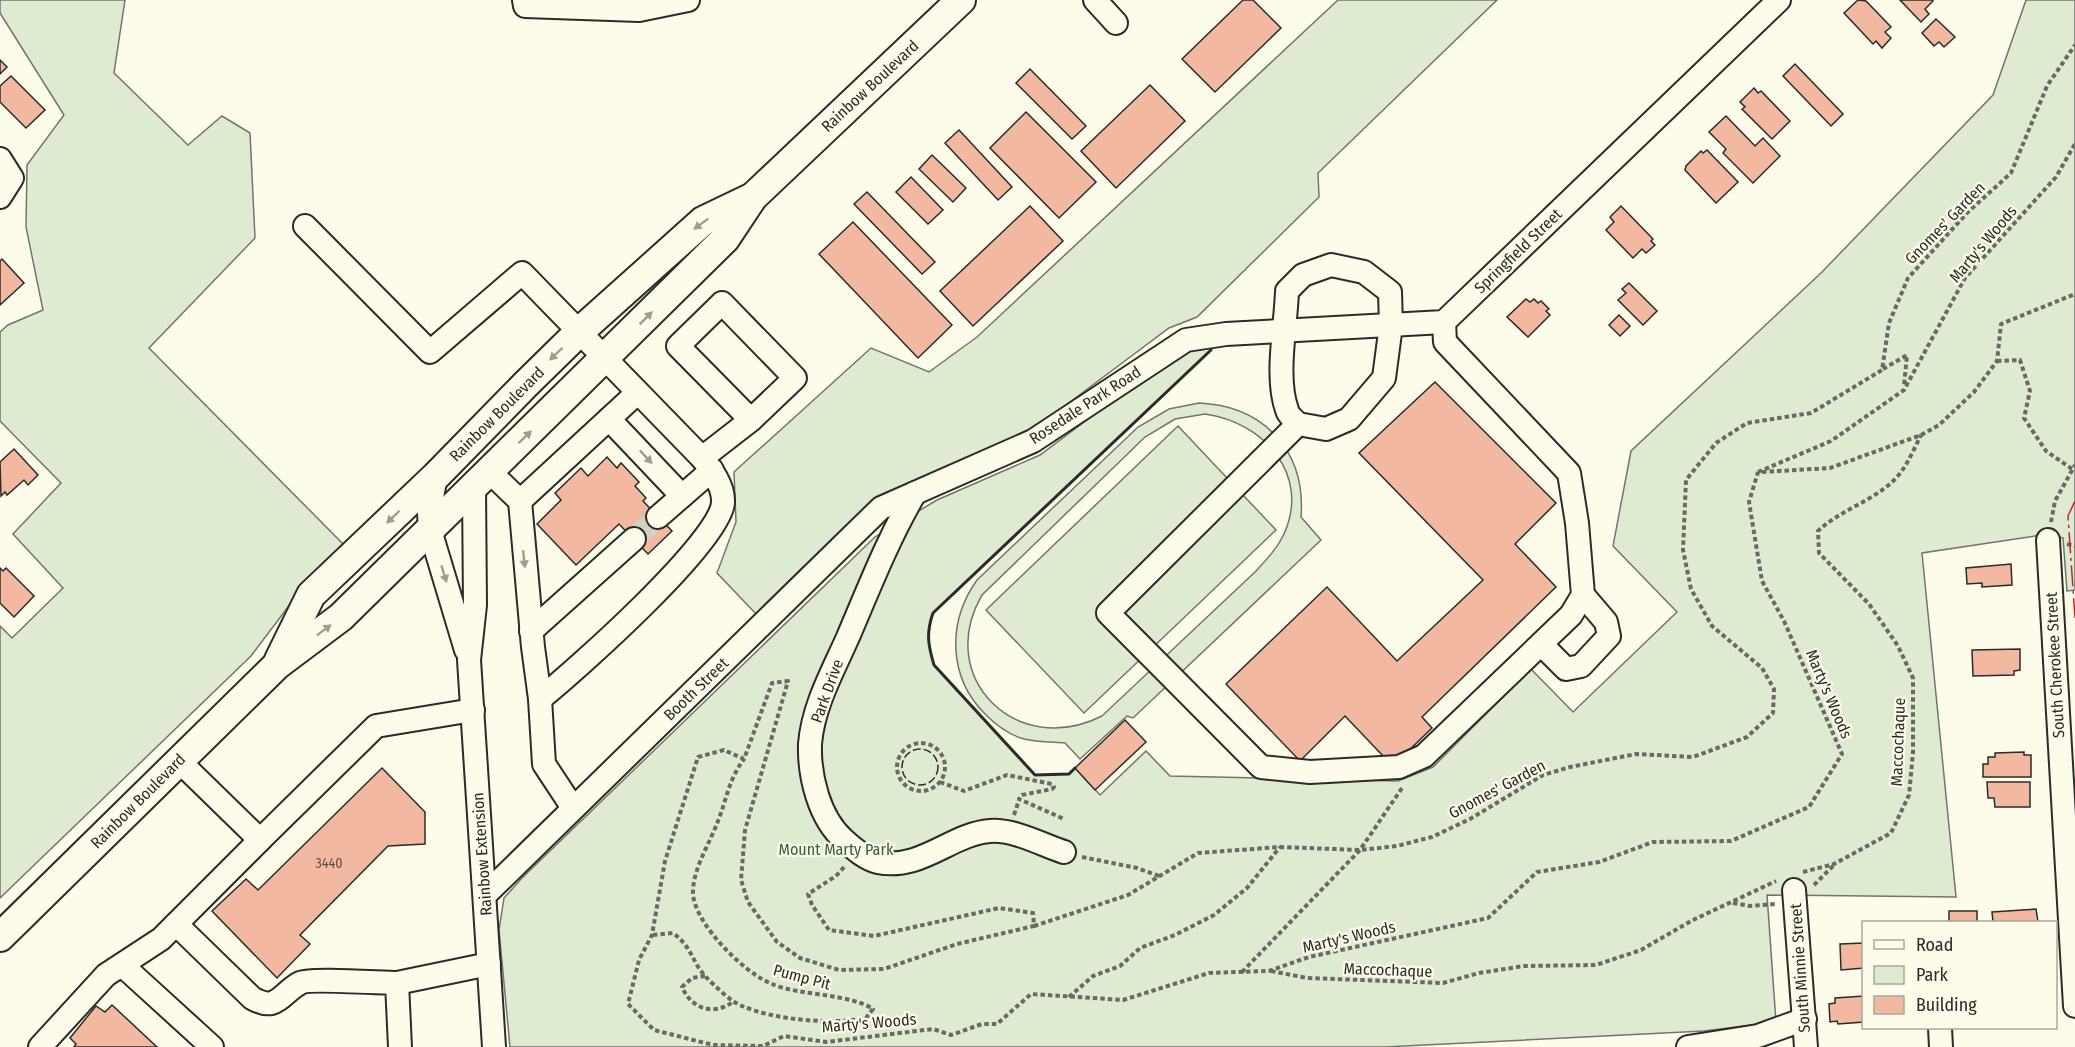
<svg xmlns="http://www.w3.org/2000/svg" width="2075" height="1047" viewBox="0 0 2075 1047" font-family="'Fira Sans Condensed',sans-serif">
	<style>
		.green { fill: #deebd1; stroke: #74746e; stroke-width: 1.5; fill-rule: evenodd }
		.building { fill: #f2b8a0; stroke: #2b2b2b; stroke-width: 1.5 }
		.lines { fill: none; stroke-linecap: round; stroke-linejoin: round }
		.minor-tunnel { stroke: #d3d1c4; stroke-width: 22; stroke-dasharray: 22 11; stroke-linecap: butt }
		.minor-casing { stroke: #2b2b2b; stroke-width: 26 }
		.major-casing { stroke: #2b2b2b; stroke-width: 32 }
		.path { stroke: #6a6964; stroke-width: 4; stroke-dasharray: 4.5 3; stroke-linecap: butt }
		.minor { stroke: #fdfbea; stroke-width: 22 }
		.major { stroke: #fdfbea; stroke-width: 28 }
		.fence { stroke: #2b2b2b; stroke-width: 1.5; stroke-dasharray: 8 3; stroke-linecap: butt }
		.wall { stroke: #2b2b2b; stroke-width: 3 }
		.power { stroke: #c62828; stroke-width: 1.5; stroke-dasharray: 21 4.5 3 4.5; stroke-linecap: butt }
		.oneway { fill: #9e9d94 }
		.labels { text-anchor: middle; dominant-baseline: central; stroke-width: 4.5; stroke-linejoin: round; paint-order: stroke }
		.number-label { font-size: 14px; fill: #5d4e48 }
		.street-label { font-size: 16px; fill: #2b2b2b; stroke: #fdfbea }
		.park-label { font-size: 16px; fill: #34623c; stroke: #fdfbea }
	</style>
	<rect width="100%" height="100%" fill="#fdfbea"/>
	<g class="green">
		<path d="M 0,0 L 125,0 L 114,73 L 188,145 L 222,116 L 250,133 L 255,238 L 149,348 L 345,546 L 297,595 L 251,656 L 0,898 L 0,626 L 12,638 L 63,588 L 13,534 L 61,483 L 0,421 L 0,332 L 8,325 L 43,310 L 26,227 L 27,165 L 64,115 L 0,13 Z"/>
		<path d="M 1338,0 L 1497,0 L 1318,173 L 1319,197 L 1197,317 L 1169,328 L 1058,411 L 1016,438 L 905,487 L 759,617 L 717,573 L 736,522 L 734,472 L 871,348 L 929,372 L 977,337 Z"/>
		<path d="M 2026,0 L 2075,0 L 2075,590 L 2067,591 L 2063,538 L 2042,535 L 1922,553 L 1956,897 L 1767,895 L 1776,1022 L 1704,1031 L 1384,1047 L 510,1047 L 499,930 L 504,898 L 522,878 L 875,537 L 937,500 L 1040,455 L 1164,362 L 1205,343 L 1211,350 L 933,613 C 926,633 928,645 934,665 L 1035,775 L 1068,774 L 1075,768 L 1100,795 L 1146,751 L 1170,776 L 1398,781 L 1433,767 L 1531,669 L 1573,712 L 1677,612 L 1613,546 L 1631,451 L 1821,273 L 1993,95 Z"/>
		<path d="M 1199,403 C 1265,406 1306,452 1301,517 L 1321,540 L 1133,718 L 1127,716 L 1080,759 L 1065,743 C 1052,742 1037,742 1024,739 C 1009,735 996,725 985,714 C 948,677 947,622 977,580 L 1138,427 L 1169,409 ZM 1205,414 C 1263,422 1311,474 1284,534 C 1277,549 1266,560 1255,572 L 1102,716 C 1017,759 934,678 982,595 L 1145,437 L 1175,419 Z"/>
		<path d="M 1178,426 L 1276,530 L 1084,713 L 986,610 Z"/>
	</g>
	<g class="building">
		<path d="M 1243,0 L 1253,0 L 1281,28 L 1215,92 L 1182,59 Z"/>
		<path d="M 1858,0 L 1866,1 L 1891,27 L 1885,32 L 1891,38 L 1882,48 L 1876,41 L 1873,44 L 1844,13 Z"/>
		<path d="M 1900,0 L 1933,0 L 1933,1 L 1925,9 L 1929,14 L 1921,22 Z"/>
		<path d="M 1936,19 L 1955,37 L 1944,47 L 1939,42 L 1934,46 L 1922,33 Z"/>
		<path d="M 0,60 L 7,67 L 0,74 Z"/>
		<path d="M 1795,64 L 1843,114 L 1831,126 L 1783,76 Z"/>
		<path d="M 1030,69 L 1086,126 L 1072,139 L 1016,83 Z"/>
		<path d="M 11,76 L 45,110 L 26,128 L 0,102 L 0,86 Z"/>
		<path d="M 1150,85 L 1185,121 L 1116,188 L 1081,151 Z"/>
		<path d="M 1754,88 L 1758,93 L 1761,91 L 1790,121 L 1772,139 L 1742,109 L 1745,107 L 1740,102 Z"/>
		<path d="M 1026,112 L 1096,182 L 1059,218 L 990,148 Z"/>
		<path d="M 1726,116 L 1755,146 L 1763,138 L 1780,156 L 1753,183 L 1723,153 L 1726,149 L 1709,132 Z"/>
		<path d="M 959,130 L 1012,187 L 998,200 L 945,143 Z"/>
		<path d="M 1707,150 L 1738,182 L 1716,203 L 1685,170 L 1686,166 L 1701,151 L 1703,153 Z"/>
		<path d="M 932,155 L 966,188 L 953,202 L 919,169 Z"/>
		<path d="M 911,177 L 943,210 L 928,224 L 896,192 Z"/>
		<path d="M 867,192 L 935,262 L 922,274 L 854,204 Z"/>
		<path d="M 1030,206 L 1063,241 L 973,326 L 940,291 Z"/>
		<path d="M 1621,206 L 1653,239 L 1651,241 L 1655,245 L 1646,253 L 1642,249 L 1633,258 L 1606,230 L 1614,222 L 1610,217 Z"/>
		<path d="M 853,222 L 952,325 L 918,358 L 819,254 Z"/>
		<path d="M 2,259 L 24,283 L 0,305 L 0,261 Z"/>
		<path d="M 1629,283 L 1657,311 L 1643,325 L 1618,300 L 1626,293 L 1622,289 Z"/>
		<path d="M 1526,299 L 1530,302 L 1534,299 L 1538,303 L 1541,301 L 1549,309 L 1546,311 L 1550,315 L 1528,337 L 1507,317 Z"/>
		<path d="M 1619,315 L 1630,326 L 1620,336 L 1609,325 Z"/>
		<path d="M 1435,382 L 1556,503 L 1515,544 L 1556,587 L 1422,717 L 1432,728 L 1402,757 L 1385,758 L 1345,716 L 1300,761 L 1226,684 L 1327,587 L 1397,661 L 1483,580 L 1359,453 Z"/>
		<path d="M 14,449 L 38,475 L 28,485 L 24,480 L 7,495 L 5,492 L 1,496 L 0,462 Z"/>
		<path d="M 607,457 L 617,468 L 621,463 L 639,482 L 635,486 L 646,498 L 643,501 L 672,531 L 648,554 L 619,524 L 576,565 L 537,524 L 561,500 L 555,493 L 581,468 L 588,476 Z"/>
		<path d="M 2011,564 L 2012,585 L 1982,587 L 1982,583 L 1967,584 L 1966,568 Z"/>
		<path d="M 0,568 L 3,571 L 6,568 L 34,596 L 14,617 L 0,603 Z"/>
		<path d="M 2020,649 L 2020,670 L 2014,671 L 2014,675 L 1973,676 L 1972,650 Z"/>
		<path d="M 1125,720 L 1146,742 L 1095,790 L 1075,768 Z"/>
		<path d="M 2024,752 L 2024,755 L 2031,755 L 2031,777 L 1983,777 L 1983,764 L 1988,764 L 1988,757 L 1995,757 L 1995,753 Z"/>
		<path d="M 382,768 L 425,812 L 425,844 L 388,846 L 300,935 L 310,944 L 277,978 L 212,911 L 246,879 L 258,890 Z"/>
		<path d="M 1987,782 L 2030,782 L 2030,807 L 1995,807 L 1994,798 L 1988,798 Z"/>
		<path d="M 2036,909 L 2038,922 L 1993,922 L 1992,912 Z"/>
		<rect x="1949" y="911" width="28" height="11"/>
		<path d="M 1864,943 L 1864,968 L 1841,970 L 1840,944 Z"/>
		<path d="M 1864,996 L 1864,1022 L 1838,1024 L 1837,1021 L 1830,1022 L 1829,1004 L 1835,1003 L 1835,998 Z"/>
		<path d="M 112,1005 L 157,1047 L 74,1047 L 76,1044 L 70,1038 L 96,1006 L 105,1012 Z"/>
	</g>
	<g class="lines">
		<path class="minor-tunnel" d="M 634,539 L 658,517"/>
		<defs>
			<g id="minor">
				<path d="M 524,0 L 525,6 L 639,10 L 688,0"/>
				<path d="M 1095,0 L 1116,23"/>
				<path d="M 0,159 L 12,178 L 0,197"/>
				<path d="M 305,226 L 430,352 L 522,273 L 702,458 C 712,470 724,486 723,503 C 719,543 576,670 540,699"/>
				<path d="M 1331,265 L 1364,272 L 1390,292 L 1391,325 L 1384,378 L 1349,419 L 1326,429 L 1298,424 C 1294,420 1288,415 1287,410 C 1275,377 1286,326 1287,291 L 1303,275 Z"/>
				<path d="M 609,419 L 682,496"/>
				<path d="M 1298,424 L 1108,613 L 1261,767 L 1310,772 L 1399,767 L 1424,756 L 1571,615 L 1583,595 L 1577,523 L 1569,473 L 1445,342 L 1444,322"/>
				<path d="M 702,458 L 751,420 L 795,378 L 722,303 L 678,346 L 751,420"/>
				<path d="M 490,472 L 520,501 L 533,647 L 540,699 L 544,764 L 573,808"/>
				<path d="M 436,476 L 429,513 L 430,530 L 466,650"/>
				<path d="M 474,488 L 475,605 L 469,660 L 494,1047"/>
				<path d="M 915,493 C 888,539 869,588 848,637 C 833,671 813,706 810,744 C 809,776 819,818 844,840 C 853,848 865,859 878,862 C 921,871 951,834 990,831 C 1014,829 1042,845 1064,852"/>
				<path d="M 520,501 L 637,393"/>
				<path d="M 658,517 L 712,470"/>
				<path d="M 2048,540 L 2075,1006"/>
				<path d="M 531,631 L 634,539"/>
				<path d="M 1541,644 L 1566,669 L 1581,666 L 1609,636 L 1606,622 L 1583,595"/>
				<path d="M 179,761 L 260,840 L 376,726 L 473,710"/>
				<path d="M 1794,890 L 1806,1047"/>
				<path d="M 485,895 L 881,508 L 1033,441 L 1186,340 L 1226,334 L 1444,322 L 1779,0"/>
				<path d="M 176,924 L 252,998 C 277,1013 281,993 300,983 C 309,978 382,983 397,983 L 400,1047"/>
				<path d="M 122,965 L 212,1047"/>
				<path d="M 397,983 L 489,964"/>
				<path d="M 1940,1028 L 1941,1047"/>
				<path d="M 40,1047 L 106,975 L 161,939 L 260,840"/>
				<path d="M 1688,1047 L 1758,1036 L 1805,1019"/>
			</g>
			<g id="major">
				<path d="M 279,660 L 311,595 L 436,476 L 526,384 L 578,333 L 703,221 L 751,198"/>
				<path d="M 0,937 L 277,665 L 341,617 L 725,239 L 753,197 L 961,0"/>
			</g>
		</defs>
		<use href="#minor" class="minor-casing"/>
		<use href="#major" class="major-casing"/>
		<g class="path">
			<path d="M 1997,361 L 2020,360 L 2030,391 L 2024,418 L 2046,451 L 2072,469"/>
			<path d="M 1883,369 L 1907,355 L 1904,386"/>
			<path d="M 1758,472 L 1831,441 L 1904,390 L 1965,278 L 2056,177 L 2075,144"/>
			<path d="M 1762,472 L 1830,468 L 1921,435 L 1939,425 L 1974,392 L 1997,361 L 2001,324 L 2075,294"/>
			<path d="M 2051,522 L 2055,501 L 2075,465"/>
			<path d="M 2067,544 L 2075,546"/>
			<circle cx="921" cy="767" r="24"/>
			<path d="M 940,782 L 964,791 L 1007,775 L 1052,784 L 1054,787 L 1052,789 L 1022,795 L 1019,799 L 1064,819"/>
			<path d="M 1014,815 L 1019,800"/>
			<path d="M 1082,857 L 1137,868 L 1159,876"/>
			<path d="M 844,867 L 836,876 L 808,894 L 812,905 L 829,930 L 874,936 L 999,908 L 1033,913 L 1034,926 L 957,944 L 884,969 L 839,970 L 800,958 L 777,942 L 748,902 L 741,880 L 745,830 L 788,681 L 772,683 L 744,759 L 724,750 L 698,757 L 665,861 L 652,935 L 639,960 L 628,1004 L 654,1030 L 713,1045 L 763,1046 L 784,1036 L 826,1042 L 933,1029 L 951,1035 L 982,1024 L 997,1024 L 1031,994 L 1123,1000 L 1209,973 L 1269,971 L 1309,957 L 1488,918 L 1537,872 L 1599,862 L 1653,842 L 1731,841 L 1809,807 L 1842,754 L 1784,621 L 1762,581 L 1749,502 L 1758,472"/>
			<path d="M 1803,872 L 1834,864 L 1891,833 L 1909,795 L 1913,753 L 1913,678 L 1898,646 L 1869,604 L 1819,553 L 1818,531 C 1842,508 1881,499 1901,472 C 1909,461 1915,447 1921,435"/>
			<path d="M 1814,885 L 1834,865"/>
			<path d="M 1733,903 L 1750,906 L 1776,904"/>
			<path d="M 1034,926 L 1128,895 L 1198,853 L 1280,847 L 1360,850 L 1397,846 L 1432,837 L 1470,819 L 1543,775 L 1570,767 L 1636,754 L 1693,757 L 1747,737 L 1773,713 L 1774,689 L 1762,668 L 1712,626 L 1691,589 L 1683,550 L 1686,480 L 1716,443 L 1747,423 L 1811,413 L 1882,370 L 1889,323 L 1908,278 L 1967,213 L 2011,173 L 2047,86 L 2075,45"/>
			<path d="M 653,935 L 673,933 C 693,948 691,961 706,977 C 715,986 731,1002 742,1006 C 775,1020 832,1025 866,1018 L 873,1009 C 848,993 800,996 772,984 C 744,973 695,924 693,894 C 692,870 710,843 718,821 C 727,798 729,779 744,759"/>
			<path d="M 1271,971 L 1307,978 L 1443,983 L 1479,973 L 1524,966 L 1596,965 L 1641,950 L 1693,920 L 1776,881"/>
			<path d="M 1242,972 L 1360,850 L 1402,788"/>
			<path d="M 705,976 L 692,978 L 682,987 C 692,1010 715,1016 734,1001"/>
			<path d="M 1069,997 L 1093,976 L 1120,966 L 1140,948 L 1175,935 L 1214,915 L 1247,888 L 1280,847"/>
		</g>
		<use href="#minor" class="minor"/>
		<use href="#major" class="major"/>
		<circle class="fence" cx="920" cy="767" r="18"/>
		<path class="wall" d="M 1075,768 L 1069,774 L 1035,775 L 934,665 C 928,645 926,633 933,613 L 1211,350"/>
		<path class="power" d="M 2075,501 L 2068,516 L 2075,618"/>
	</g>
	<defs><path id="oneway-solid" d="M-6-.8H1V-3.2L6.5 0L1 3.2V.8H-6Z" transform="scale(1.5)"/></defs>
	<g class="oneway">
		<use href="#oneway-solid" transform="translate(701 224) rotate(143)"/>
		<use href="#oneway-solid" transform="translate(646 318) rotate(-45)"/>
		<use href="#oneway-solid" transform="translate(556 354) rotate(136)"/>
		<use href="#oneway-solid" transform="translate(525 437) rotate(-44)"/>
		<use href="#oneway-solid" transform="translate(646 457) rotate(47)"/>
		<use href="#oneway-solid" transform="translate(393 517) rotate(136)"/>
		<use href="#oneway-solid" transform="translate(524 559) rotate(84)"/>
		<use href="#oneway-solid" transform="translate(444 574) rotate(73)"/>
		<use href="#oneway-solid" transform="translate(324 630) rotate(-37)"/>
	</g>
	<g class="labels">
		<g class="number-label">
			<text x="329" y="863">3440</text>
		</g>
		<g class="street-label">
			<text transform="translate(870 86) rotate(-43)">Rainbow Boulevard</text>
			<text transform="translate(1945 223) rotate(-46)">Gnomes' Garden</text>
			<text transform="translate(1983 244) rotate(-50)">Marty's Woods</text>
			<text transform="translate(1518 251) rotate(-44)">Springfield Street</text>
			<text transform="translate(1085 405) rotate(-33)">Rosedale Park Road</text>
			<text transform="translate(497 414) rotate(-45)">Rainbow Boulevard</text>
			<text transform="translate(2055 665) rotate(-93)">South Cherokee Street</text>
			<text transform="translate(696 689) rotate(-44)">Booth Street</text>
			<text transform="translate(827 691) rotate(-70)">Park Drive</text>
			<text transform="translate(1829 694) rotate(67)">Marty's Woods</text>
			<text transform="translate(1898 742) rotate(-88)">Maccochaque</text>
			<text transform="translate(1497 789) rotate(-28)">Gnomes' Garden</text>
			<text transform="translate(138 801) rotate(-45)">Rainbow Boulevard</text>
			<text transform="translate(482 854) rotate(-94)">Rainbow Extension</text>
			<text transform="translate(1349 937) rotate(-13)">Marty's Woods</text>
			<text transform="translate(1800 968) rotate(-94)">South Minnie Street</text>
			<text transform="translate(1388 970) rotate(2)">Maccochaque</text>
			<text transform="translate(802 977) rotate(15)">Pump Pit</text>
			<text transform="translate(869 1023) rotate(-5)">Marty's Woods</text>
		</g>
		<g class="park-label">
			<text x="836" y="849">Mount Marty Park</text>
		</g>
	</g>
	<rect x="1862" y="921" width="195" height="108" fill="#fdfbea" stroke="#a9a89e" stroke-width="1.5"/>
	<rect x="1874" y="940" width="30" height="9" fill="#fdfbea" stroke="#a9a89e" stroke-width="1.5"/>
	<text x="1916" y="951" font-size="18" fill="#2b2b2b">Road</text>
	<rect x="1874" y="966" width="30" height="18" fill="#deebd1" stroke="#a9a89e" stroke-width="1.5"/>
	<text x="1916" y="981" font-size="18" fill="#2b2b2b">Park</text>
	<rect x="1874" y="996" width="30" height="18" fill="#f2b8a0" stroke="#a9a89e" stroke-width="1.5"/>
	<text x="1916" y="1011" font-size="18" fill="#2b2b2b">Building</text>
</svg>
